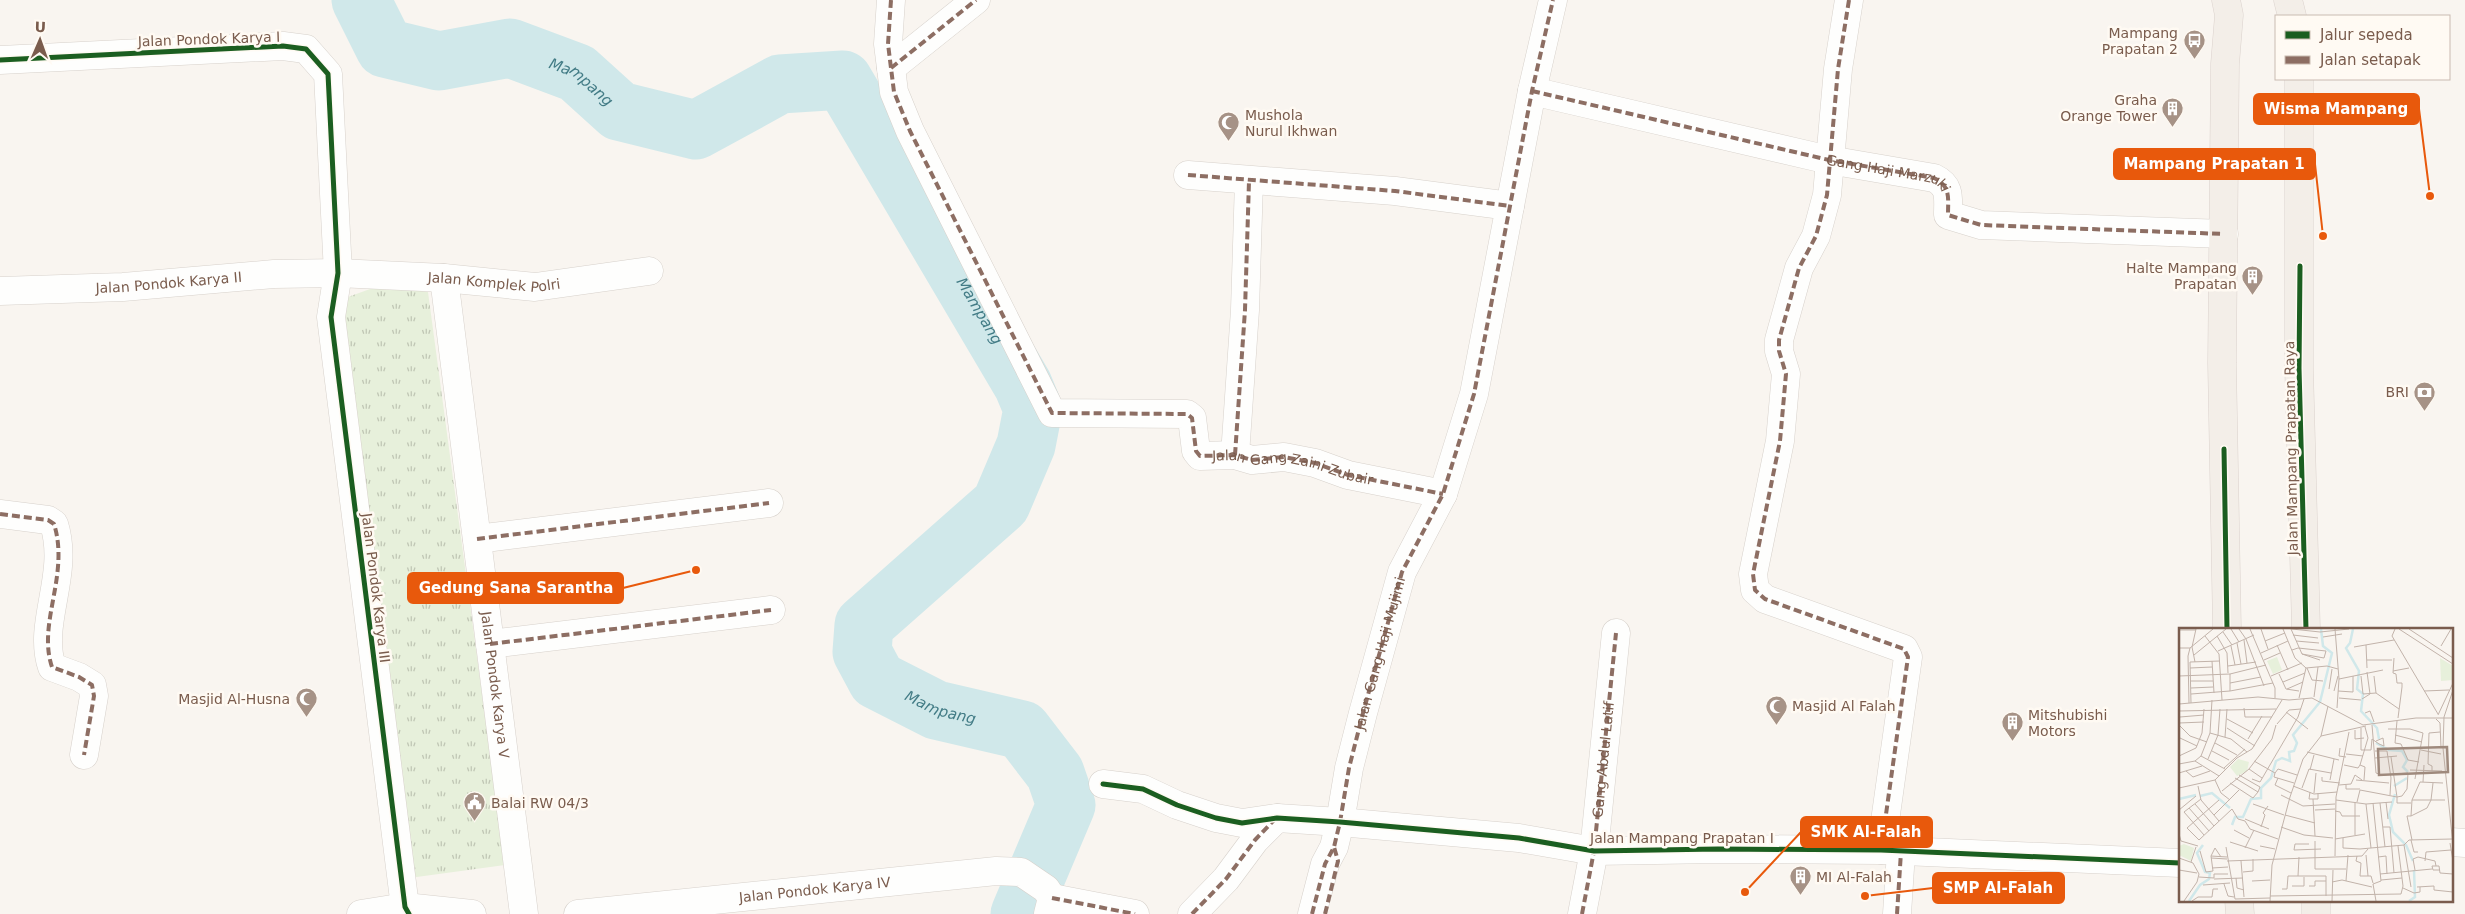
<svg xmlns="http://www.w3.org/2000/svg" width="2465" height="914" viewBox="0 0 2465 914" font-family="'DejaVu Sans',sans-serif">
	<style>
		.grass { fill: url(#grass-tufts) }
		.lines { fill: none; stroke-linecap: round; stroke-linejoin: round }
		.river { stroke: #d0e8ea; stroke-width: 59 }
		.street-casing { stroke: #d7d1cb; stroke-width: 29 }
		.primary-casing { stroke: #dad1cc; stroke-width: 29 }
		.street { stroke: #fefefd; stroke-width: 28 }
		.primary { stroke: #f3eee8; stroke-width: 28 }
		.quiet { stroke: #8d6e63; stroke-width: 4; stroke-dasharray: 8 4; stroke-linecap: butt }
		.cycleway-casing { stroke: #fffaf3; stroke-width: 8 }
		.cycleway { stroke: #1b5e20; stroke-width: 5 }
		.labels { text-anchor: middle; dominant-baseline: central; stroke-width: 5; stroke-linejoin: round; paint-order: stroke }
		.poi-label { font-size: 14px; fill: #7a5c4d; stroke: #fffaf3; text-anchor: end }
		.street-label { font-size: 14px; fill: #7a5c4d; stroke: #fffaf3 }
		.water-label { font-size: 15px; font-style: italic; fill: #437c86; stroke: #fffaf3 }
		.inset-river { fill: none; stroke: #d0e8ea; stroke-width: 2.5 }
		.inset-road { fill: none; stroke: #c2b3aa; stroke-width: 1 }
		.view { fill: #9f8a7d; fill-opacity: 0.15; stroke: #9f8a7d; stroke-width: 2.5 }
		.inset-edge { fill: none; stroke: #7a5c4d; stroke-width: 2.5 }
		.leader { fill: none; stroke: #e8590c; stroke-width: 2 }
		.callout-dot { fill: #e8590c; stroke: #fffaf3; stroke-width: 2 }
		.callout { fill: #e8590c; stroke: #e8590c; stroke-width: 2 }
		.callout-label { font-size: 15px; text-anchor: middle; font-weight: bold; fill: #fff }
	</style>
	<defs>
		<pattern id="grass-tufts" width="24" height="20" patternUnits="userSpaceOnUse" patternTransform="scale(1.25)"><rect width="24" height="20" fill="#e7f0db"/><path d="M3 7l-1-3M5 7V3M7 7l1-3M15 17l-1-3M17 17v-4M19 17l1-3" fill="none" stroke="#c0c6b4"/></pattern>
	</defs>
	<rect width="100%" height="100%" fill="#f9f5f0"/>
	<path class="grass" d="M 381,285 L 428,292 L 505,865 L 402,879 L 337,301 Z"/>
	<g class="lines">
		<path class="river" id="s1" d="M 361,0 L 385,48 L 439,61 L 510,48 L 577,73 L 619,111 L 696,130 L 780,84 L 843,80 L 1023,385 L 1033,409 L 1026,445 L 1001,504 L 864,625 L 862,652 L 877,680 L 936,710 L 1022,730 L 1055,773 L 1066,805 L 1020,914"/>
		<defs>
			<g id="street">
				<path d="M 891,0 L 888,44 L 894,92 L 910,131 L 1052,413 L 1187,414 L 1192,418 L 1196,451 L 1200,456 L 1235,455 L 1252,460 L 1284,457 L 1315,463 L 1348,475 L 1443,494"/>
				<path d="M 1849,0 L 1838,69 L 1827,195 L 1816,236 L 1799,268 L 1779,340 L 1779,351 L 1786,374 L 1780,441 L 1753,574 L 1755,590 L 1765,599 L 1904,649 L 1908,657 L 1881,850"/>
				<path d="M 0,60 L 283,46 L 306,49 L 328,74 L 338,273 L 331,317 L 405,907 L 409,914"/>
				<path d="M 891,68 L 976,0"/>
				<path d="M 1532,91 L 1829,160 L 1934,178 C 1951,186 1948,198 1948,215 L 1981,225 L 2224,234"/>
				<path d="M 1188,175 L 1395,191 L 1510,206"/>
				<path id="s2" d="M 444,278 L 524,914"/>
				<path id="s3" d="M 0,291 L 123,287 L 274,274 L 338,273 L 444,278 L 535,287 L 649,271"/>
				<path d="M 1235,455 L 1245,310 L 1249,181"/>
				<path d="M 0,514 L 48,520 L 54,524 C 70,575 37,623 52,667 L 79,677 L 92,685 L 94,696 L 84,755"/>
				<path d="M 477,539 L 769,503"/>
				<path d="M 490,644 L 771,610"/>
				<path d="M 1103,784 L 1143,789 L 1177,805 L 1216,818 L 1242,823 L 1277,818 L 1340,822 L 1519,838 L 1594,851 L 1718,849 L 1881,850 L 2180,863"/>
				<path d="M 2451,842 L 2465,843"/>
				<path d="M 1052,898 L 1135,914"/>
				<path d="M 361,914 L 405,907 L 472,914"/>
				<path id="s4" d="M 578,914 L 996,871 L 1021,872 L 1046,889 L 1052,898 L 1048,914"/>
				<path d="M 1192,914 L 1226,879 L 1255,840 L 1277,818"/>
				<path id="s5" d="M 1312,914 L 1325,864 L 1334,847 L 1340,822 L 1349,768 L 1363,713 L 1402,572 L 1443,494 L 1474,394 L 1532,91 L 1553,0"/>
				<path id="s6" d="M 1582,914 L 1594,851 L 1616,633"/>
				<path d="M 1897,914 L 1901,852"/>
			</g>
			<g id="primary">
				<path d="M 2226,0 L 2229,15 L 2225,64 L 2222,363 L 2227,629"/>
				<path d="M 2288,0 L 2292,16"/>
				<path d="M 2299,79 L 2299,368 L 2306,629"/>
				<path d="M 2239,900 L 2240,914"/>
				<path d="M 2316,900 L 2316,914"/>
			</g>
		</defs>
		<use href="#street" class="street-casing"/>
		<use href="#primary" class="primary-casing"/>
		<use href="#street" class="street"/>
		<use href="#primary" class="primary"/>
		<g class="quiet">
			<path id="s7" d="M 891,0 L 888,44 L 894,92 L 910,131 L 1052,413 L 1187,414 L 1192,418 L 1196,451 L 1200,456 L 1235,455 L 1252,460 L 1284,457 L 1315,463 L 1348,475 L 1443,494"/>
			<path d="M 1849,0 L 1838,69 L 1827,195 L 1816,236 L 1799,268 L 1779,340 L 1779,351 L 1786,374 L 1780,441 L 1753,574 L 1755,590 L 1765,599 L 1904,649 L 1908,657 L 1881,850"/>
			<path d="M 891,68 L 976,0"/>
			<path id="s8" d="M 1532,91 L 1829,160 L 1934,178 C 1951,186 1948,198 1948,215 L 1981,225 L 2224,234"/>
			<path d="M 1188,175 L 1395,191 L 1510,206"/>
			<path d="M 1235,455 L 1245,310 L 1249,181"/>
			<path d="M 0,514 L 48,520 L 54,524 C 70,575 37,623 52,667 L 79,677 L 92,685 L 94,696 L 84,755"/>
			<path d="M 477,539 L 769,503"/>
			<path d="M 490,644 L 771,610"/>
			<path d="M 1052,898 L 1135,914"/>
			<path d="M 1192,914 L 1226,879 L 1255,840 L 1276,818"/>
			<path d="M 1312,914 L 1325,864 L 1334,847 L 1340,822 L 1349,768 L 1363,713 L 1402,572 L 1443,494 L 1474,394 L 1532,91 L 1553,0"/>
			<path d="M 1325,914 L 1338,861 L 1334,847"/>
			<path d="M 1582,914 L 1594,851 L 1616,633"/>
			<path d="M 1897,914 L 1901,852"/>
		</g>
		<defs>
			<g id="cycleway">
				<path d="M 0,60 L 283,46 L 306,49 L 328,74 L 338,273 L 331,317 L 405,907 L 409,914"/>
				<path d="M 2300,266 L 2299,368 L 2306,629"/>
				<path d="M 2224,449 L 2227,629"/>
				<path d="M 1103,784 L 1143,789 L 1177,805 L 1216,818 L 1242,823 L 1277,818 L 1340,822 L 1519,838 L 1594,851 L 1718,849 L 1881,850 L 2180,863"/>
			</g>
		</defs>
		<use href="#cycleway" class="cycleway-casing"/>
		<use href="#cycleway" class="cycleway"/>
	</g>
	<defs>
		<symbol id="bus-pin" viewBox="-11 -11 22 30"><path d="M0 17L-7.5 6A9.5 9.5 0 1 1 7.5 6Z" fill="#a69286" stroke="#fffaf3"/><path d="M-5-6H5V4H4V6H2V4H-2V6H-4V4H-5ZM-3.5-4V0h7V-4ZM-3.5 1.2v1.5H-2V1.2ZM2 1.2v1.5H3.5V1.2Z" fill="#fff"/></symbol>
		<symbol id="building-pin" viewBox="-11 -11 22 30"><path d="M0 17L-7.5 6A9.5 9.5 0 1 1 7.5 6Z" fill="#a69286" stroke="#fffaf3"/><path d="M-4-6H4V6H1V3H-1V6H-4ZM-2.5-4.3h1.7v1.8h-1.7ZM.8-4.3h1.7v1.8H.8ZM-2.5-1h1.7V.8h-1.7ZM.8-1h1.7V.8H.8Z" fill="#fff"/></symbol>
		<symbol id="mosque-pin" viewBox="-11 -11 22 30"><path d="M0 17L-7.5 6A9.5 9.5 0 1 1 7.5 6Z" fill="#a69286" stroke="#fffaf3"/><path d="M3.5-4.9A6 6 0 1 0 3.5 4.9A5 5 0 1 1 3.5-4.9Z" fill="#fff"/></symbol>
		<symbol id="bank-pin" viewBox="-11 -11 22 30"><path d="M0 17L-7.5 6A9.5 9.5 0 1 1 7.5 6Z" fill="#a69286" stroke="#fffaf3"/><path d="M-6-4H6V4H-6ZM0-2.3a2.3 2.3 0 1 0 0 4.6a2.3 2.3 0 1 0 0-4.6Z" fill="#fff"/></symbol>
		<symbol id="civic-pin" viewBox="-11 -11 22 30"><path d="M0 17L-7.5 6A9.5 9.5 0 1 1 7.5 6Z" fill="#a69286" stroke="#fffaf3"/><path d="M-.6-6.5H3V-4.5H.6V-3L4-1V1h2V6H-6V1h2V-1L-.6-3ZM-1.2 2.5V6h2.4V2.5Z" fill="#fff"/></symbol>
	</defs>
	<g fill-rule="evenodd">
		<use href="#bus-pin" x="2182" y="28" width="25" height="34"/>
		<use href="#building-pin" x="2160" y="96" width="25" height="34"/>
		<use href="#mosque-pin" x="1216" y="110" width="25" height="34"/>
		<use href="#building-pin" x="2240" y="264" width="25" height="34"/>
		<use href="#bank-pin" x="2412" y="380" width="25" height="34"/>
		<use href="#mosque-pin" x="294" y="686" width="25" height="34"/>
		<use href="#mosque-pin" x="1764" y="694" width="25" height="34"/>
		<use href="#building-pin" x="2000" y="710" width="25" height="34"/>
		<use href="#civic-pin" x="462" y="790" width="25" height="34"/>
		<use href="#building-pin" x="1788" y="864" width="25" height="34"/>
	</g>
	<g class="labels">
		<g class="poi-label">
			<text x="2178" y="33">Mampang<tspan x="2178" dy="16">Prapatan 2</tspan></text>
			<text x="2157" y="100">Graha<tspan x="2157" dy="16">Orange Tower</tspan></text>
			<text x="1245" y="115" text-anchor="start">Mushola<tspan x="1245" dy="16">Nurul Ikhwan</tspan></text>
			<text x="2237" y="268">Halte Mampang<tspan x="2237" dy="16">Prapatan</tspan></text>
			<text x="2409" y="392">BRI</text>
			<text x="290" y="699">Masjid Al-Husna</text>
			<text x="1792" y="706" text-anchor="start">Masjid Al Falah</text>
			<text x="2028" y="715" text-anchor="start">Mitshubishi<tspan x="2028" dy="16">Motors</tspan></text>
			<text x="491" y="803" text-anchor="start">Balai RW 04/3</text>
			<text x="1816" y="877" text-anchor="start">MI Al-Falah</text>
		</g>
		<g class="street-label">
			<text transform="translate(209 39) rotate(-2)">Jalan Pondok Karya I</text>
			<text stroke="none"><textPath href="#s8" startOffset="366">Gang Haji Marzuki</textPath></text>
			<text stroke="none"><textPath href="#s3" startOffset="495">Jalan Komplek Polri</textPath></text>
			<text stroke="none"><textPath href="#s3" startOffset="169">Jalan Pondok Karya II</textPath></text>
			<text transform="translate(2291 448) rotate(-91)">Jalan Mampang Prapatan Raya</text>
			<text stroke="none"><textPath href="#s7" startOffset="726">Jalan Gang Zaini Zubair</textPath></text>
			<text transform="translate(376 588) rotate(83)">Jalan Pondok Karya III</text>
			<text stroke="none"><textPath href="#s5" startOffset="270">Jalan Gang Haji Mujimi</textPath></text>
			<text stroke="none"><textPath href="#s2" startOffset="410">Jalan Pondok Karya V</textPath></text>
			<text stroke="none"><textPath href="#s6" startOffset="156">Gang Abdul Latif</textPath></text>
			<text x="1682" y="838">Jalan Mampang Prapatan I</text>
			<text stroke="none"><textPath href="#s4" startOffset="238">Jalan Pondok Karya IV</textPath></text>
		</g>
		<g class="water-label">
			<text stroke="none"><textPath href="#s1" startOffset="261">Mampang</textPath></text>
			<text stroke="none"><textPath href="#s1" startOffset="816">Mampang</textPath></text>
			<text stroke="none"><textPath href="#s1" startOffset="1340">Mampang</textPath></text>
		</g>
	</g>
	<g transform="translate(2179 628)">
		<rect width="274" height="274" fill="#f9f5f0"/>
		<path d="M 261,30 L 274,38 L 274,52 L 262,53 ZM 5,216 L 15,220 L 12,233 L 0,227 L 0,218 Z" fill="#e7f0db"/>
		<path d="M 59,131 L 70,134 L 68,143 L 58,148 L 51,139 Z" fill="#e7f0db"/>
		<path d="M 98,29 L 103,42 L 94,46 L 88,33 Z" fill="#e7f0db"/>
		<path class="inset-river" d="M 174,1 L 171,15 L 167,20 L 180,43 L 178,61 L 184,66 L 182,83 L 198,100 L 200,111M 197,115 L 210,122 L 223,123 L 228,132 L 224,139 L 229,144M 215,158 L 228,150M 216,166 L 210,187 L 214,204 L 227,217 L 234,233M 21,168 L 33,165 L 51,180M 0,171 L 17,167M 53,197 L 56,189 L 64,189 L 72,171 L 82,170 L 82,160 L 92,150 L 97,133 L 103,130 L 111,133 L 110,124 L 115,123 L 118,115 L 114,107 L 141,74 L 153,25 L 144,18 L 142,1M 10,273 L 21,257 L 30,251 L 31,245 L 26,244 L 18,225 L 24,217M 230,273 L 236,269 L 235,242"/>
		<path class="inset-road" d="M 52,1 L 60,14M 60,1 L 67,11 L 85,58M 71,1 L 96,60 L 96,70M 82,1 L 89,21M 104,1 L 116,30 L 127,40 L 120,70M 112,1 L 123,26 L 141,32M 113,1 L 141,4 L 170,1M 156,1 L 160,51 L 158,80M 216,1 L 213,8 L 259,86M 220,1 L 274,36M 230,1 L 274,30M 0,2 L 17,2M 44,4 L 53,17M 114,7 L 139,10M 26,8 L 40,26 L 43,72M 38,8 L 48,25 L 49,45M 144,9 L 163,6M 65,12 L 68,35M 86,13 L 106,5M 117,13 L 140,15M 58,15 L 62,36M 98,17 L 109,42M 187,17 L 188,40M 52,18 L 56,37M 262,18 L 272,1M 175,19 L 215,12M 0,20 L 11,20 L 34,1M 113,22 L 119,20 L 147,23 L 145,30 L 123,26M 39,23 L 75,7M 82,25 L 109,13M 15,27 L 47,1M 215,30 L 214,45 L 217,46 L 218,55 L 223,55 L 223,59 L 219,90M 85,32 L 101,25M 188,32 L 213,32M 33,33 L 35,65M 16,34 L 13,19 L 17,1M 49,38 L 77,34M 11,40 L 33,39M 127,40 L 148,38 L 159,41M 128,40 L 133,52 L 144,53M 214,43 L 230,40M 51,46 L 51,63M 100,46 L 107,61 L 120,63M 0,48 L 51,46 L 87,37M 92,48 L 123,35M 182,48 L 184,66 L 197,65M 195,48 L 197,65M 160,51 L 204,42M 11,53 L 34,53M 104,54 L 126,45M 51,55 L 82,49M 12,60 L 34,59M 108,61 L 124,54M 150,61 L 153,41M 274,62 L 265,89 L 264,120 L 274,217M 155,63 L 159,48M 159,63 L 174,64 L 174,48M 245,63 L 270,62M 197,65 L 220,81M 12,66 L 51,63 L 94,55M 135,69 L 139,39M 160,70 L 182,72M 183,71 L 191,66 L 188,44M 10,75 L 9,28 L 11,20M 12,75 L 11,34 L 41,33M 0,76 L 79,69 L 110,72 L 133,70 L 184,97 L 237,90 L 274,90M 65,80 L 66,89 L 93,89M 0,83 L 97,81M 107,84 L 129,101M 186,85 L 191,83 L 195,94M 259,87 L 274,55M 1,89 L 25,87M 48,91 L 74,105M 257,91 L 261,95 L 262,120M 218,93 L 216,115 L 222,116 L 229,132 L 240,134M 0,95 L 25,94M 98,96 L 110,82 L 122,81M 0,97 L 11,108 L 28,114M 48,100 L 76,118M 182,100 L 182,122 L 187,122M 209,101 L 231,101 L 244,105 L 236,151M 176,102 L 176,111 L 185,110M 31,105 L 52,111 L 68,124M 216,107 L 243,114M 142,108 L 187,98M 46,109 L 48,81M 1,110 L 18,118M 69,111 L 83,88M 197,113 L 204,110 L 205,118 L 200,116M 36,115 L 58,127M 161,120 L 160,128 L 167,129M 187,122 L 192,122 L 193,111 L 200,116M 242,122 L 262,126M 33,123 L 50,132M 196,123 L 208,123 L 212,150 L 211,167M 128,124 L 160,132M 167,126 L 184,128M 0,128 L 17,120 L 23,105 L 25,81M 22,128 L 46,141M 212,129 L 218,169M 196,130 L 218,128M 29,131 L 39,107 L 41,81M 16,133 L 40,148M 75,133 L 96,145M 0,136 L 16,133 L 22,128 L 31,105 L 33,72M 165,137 L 179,140 L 181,137M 45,140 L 66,121M 70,141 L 83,150M 131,142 L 135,127M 231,142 L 263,143M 7,143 L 14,149 L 31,143M 253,143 L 253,138 L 249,136 L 250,105 L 261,104M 0,145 L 23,138M 96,145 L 99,141 L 118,147M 96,145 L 95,149 L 115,155M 60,147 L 81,159 L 79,164M 143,149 L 143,153 L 161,155M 56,150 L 79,164M 99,150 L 96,157 L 112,165M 73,151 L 81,154 L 119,89 L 125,71M 36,152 L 42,165 L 51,172M 151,152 L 155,131M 177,152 L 210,155M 185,152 L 186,139 L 181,137 L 189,110 L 186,99M 241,154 L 264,155M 244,154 L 245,137M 51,155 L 74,170 L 79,164M 160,157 L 172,156 L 176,147 L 183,152M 167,157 L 167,161 L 181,161M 19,158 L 22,172 L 40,193M 114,158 L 135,166 L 158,164M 0,160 L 36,152 L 58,130 L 73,121 L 103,72M 123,160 L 130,141 L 152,145M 43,163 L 70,141 L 93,111 L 97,97M 131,164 L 130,171 L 139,171 L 139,165M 135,165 L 137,145M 102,167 L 124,178 L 156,176M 218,169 L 218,175 L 232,175M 22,171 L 5,184 L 25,207M 134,171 L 136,208M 40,172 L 8,200 L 20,212 L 53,181 L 59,191 L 66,193 L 71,201 L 99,211M 157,172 L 187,176 L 213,174M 233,172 L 241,154M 252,172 L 254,155M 178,174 L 181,162 L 218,169 L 223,168 L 228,161 L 229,145 L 203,147 L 197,145 L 193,97M 207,174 L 209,191M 194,175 L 202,253 L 194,256 L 197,273M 201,175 L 206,219M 16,176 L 35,198M 74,176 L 105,187M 187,176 L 192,220M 10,180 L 30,203M 0,182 L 17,168M 136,182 L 156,181M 156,183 L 161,184 L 163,188 L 181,188M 35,187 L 60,162M 106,187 L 136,195M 228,188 L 232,188 L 233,172 L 266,172M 228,188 L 233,212M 232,188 L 248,180 L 252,172M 66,191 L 90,201M 82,199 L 86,187 L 84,185 L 89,178M 102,199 L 125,207 L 154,210M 204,199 L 211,199 L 215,245M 55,202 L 70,210M 0,206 L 2,213 L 19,218M 176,207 L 176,174M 164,210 L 164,220 L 181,221 L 225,217 L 230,212 L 273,211M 156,211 L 186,206M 232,212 L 235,224 L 239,224M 136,213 L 136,241 L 167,241M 51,214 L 79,223M 271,215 L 274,233M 130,216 L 116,216 L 115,222 L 142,221M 225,217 L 232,259M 81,218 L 96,221M 47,219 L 56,271M 66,220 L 75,202M 21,223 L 27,244 L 34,243 L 32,228 L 36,220 L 42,229M 187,227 L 189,248M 32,228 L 48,229M 156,228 L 157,169 L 170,104M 178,228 L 177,233 L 182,235 L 181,248 L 192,248 L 194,255M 199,229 L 207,228 L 208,246M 0,230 L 14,235 L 20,246 L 18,254 L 5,273M 32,230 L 48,231M 48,233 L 183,228 L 189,221M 62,233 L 65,269M 246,233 L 247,224 L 272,222M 12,234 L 17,219M 33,240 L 49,239M 0,242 L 18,245M 236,242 L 234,231 L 239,229 L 256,233 L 257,238M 261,242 L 254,242 L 253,238 L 260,238 L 261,245 L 274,246M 64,244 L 74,243 L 74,231M 201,246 L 253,241M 119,248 L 120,229M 20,249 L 35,250M 35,250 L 35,246 L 49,246M 57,250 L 58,260 L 65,262M 35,251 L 64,250M 202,252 L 223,250M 73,253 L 91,252M 167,253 L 169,227M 153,254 L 163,252 L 193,259M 45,256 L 49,268 L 55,269M 24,257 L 51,255M 113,258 L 125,258 L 125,249M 130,258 L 136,258 L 136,253 L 147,253M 238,259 L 255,258 L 255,262 L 274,264M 224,260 L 235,265 L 241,264 L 241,259M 103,261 L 108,261 L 109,248 L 147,248 L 147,268M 91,268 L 222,266 L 224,258 L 219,218M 56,271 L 91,270M 13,273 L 19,269 L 33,269 L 34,261 L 39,261M 91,273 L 93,237 L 111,169 L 124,131 L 142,108 L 149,78M 153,273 L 154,242"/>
		<path class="view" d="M 268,119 L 269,144 L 200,147 L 199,121 Z"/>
		<rect width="274" height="274" class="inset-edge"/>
	</g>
	<path class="leader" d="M2430 196L2419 109M2323 236L2315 164M696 570L623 588M1745 892L1801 832M1865 896L1933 888"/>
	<g class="callout-dot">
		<circle cx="2430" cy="196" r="5"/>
		<circle cx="2323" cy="236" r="5"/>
		<circle cx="696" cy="570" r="5"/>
		<circle cx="1745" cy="892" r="5"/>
		<circle cx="1865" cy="896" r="5"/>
	</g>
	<g class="callout">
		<rect x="2254" y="94" width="165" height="30" rx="5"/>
		<rect x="2114" y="149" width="201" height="30" rx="5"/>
		<rect x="408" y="573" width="215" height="30" rx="5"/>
		<rect x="1801" y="817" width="131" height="30" rx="5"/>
		<rect x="1933" y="873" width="131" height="30" rx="5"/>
	</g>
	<g class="callout-label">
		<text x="2336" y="114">Wisma Mampang</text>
		<text x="2214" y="169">Mampang Prapatan 1</text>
		<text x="516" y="593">Gedung Sana Sarantha</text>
		<text x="1866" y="837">SMK Al-Falah</text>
		<text x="1998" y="893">SMP Al-Falah</text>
	</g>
	<rect x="2275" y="15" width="175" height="65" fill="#fffaf3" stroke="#cabbb1"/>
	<rect x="2285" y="31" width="25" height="8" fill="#1b5e20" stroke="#cabbb1"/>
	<text x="2320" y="40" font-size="15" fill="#7a5c4d">Jalur sepeda</text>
	<rect x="2285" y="56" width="25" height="8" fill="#8d6e63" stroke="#cabbb1"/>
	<text x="2320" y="65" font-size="15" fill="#7a5c4d">Jalan setapak</text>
	<g transform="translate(40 40) rotate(2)" stroke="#fffaf3" stroke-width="4" paint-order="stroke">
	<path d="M0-4L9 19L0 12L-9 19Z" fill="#7a5c4d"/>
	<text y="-8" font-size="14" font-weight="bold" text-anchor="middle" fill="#7a5c4d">U</text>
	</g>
</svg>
